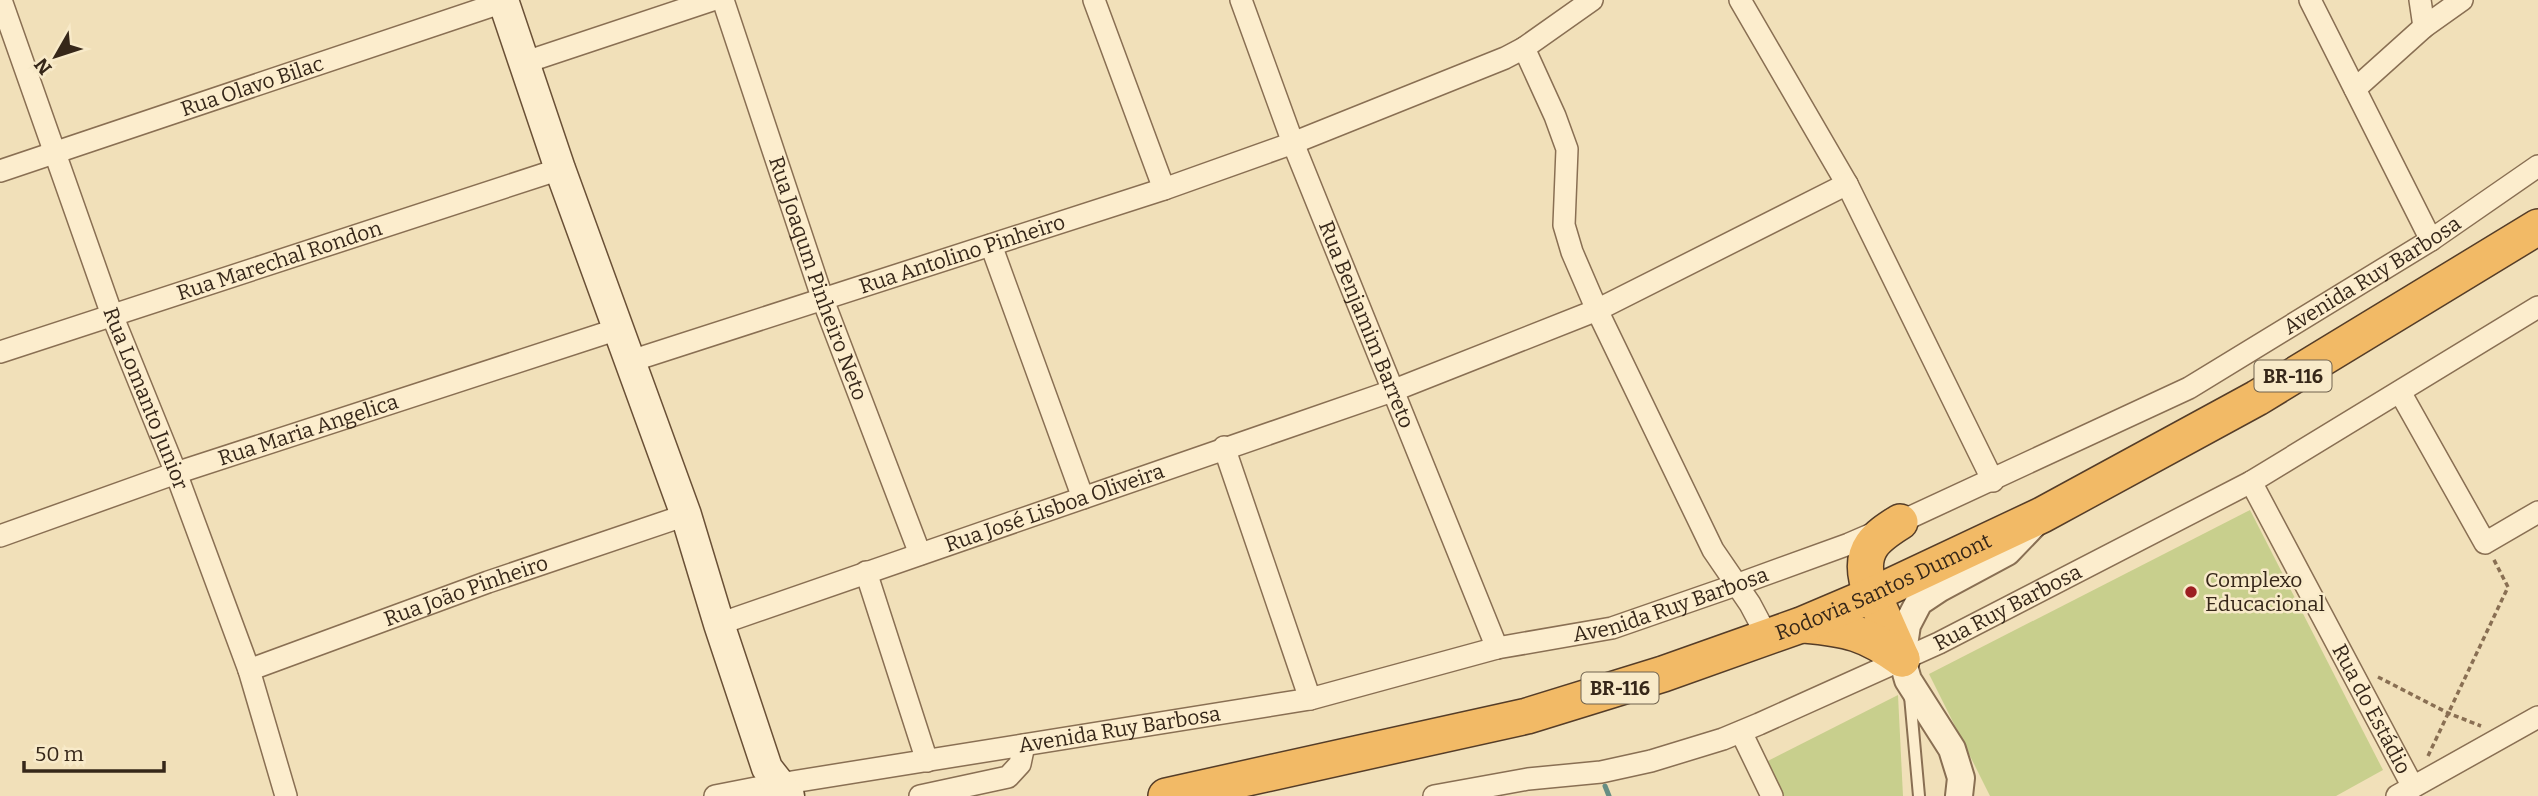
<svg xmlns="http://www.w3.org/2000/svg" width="2538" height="796" viewBox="0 0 2538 796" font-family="Bitter,serif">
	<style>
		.pitch { fill: #c8cf8d }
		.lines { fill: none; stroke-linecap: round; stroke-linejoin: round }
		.stream { stroke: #668e84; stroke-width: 5 }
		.service-casing { stroke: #896f53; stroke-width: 14 }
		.minor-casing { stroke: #896f53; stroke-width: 24 }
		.tertiary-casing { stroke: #896f53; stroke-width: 30 }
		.secondary-casing { stroke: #6a5036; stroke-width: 33 }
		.trunk-casing { stroke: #553d28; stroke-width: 38 }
		.path { stroke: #896f53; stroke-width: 3.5; stroke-dasharray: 5 3.5; stroke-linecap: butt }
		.service { stroke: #fcedcd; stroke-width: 10 }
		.minor { stroke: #fcedcd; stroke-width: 21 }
		.tertiary { stroke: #fcedcd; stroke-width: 26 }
		.secondary { stroke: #fcedcd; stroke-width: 30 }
		.trunk { stroke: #f2ba66; stroke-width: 35 }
		.poi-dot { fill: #9c1e21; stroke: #f8eac9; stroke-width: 2.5 }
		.labels { text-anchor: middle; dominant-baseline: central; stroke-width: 5; stroke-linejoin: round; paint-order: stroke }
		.shield { fill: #f8eac9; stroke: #70624e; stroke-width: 2 }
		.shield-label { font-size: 19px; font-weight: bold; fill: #362719 }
		.street-label { font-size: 21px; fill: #362719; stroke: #f8eac9 }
		.poi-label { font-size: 21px; fill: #362719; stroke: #f8eac9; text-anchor: start }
	</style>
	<rect width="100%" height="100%" fill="#f1e0b9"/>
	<g class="pitch">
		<path d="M 2250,510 L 2383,770 L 2336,796 L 1990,796 L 1929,674 Z"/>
		<path d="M 1898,695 L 1903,796 L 1773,796 L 1758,766 Z"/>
	</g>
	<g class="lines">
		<path class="stream" d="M 1605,786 L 1609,796"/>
		<defs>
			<path id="service" d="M 1910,696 L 1919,796"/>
			<g id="minor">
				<path id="s1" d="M 1,0 L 112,315 L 176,473 L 249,670 L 286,796"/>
				<path id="s2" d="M 723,0 L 823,300 L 920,554"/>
				<path d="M 1094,0 L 1164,189"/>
				<path id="s3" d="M 1241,0 L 1293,143 L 1497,648"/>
				<path d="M 1740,0 L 1847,184 L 1993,481"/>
				<path d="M 2310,0 L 2431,240"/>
				<path d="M 2420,0 L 2424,27"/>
				<path d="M 1524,48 L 1555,116 L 1567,149 L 1564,225 L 1572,252 L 1597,310 L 1713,550 L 1750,604 L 1768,638"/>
				<path d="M 523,63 L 712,0"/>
				<path d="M 2355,89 L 2424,27 L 2462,0"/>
				<path id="s4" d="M 0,171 L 503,2"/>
				<path d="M 991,245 L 1083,498"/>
				<path id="s5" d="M 0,352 L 560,169"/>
				<path id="s6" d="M 631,361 L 1164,189 L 1293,143 L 1505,58 L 1524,48 L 1592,0"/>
				<path d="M 2400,392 L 2485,543 L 2538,512"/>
				<path d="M 1224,447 L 1310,699"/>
				<path id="s7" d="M 2251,482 L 2413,787"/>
				<path id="s8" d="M 0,536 L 176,473 L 618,329"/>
				<path d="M 866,572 L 927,761"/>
				<path id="s9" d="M 719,624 L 1392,391 L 1597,310 L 1847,184"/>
				<path id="s10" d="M 249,670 L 488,582 L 686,515"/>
				<path d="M 1741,732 L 1772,796"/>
				<path id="s11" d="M 715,796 L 761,787 L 1310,699 L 1497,648 L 1612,628 L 1736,585 L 1849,544 L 1900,522 L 2189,388 L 2431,240 L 2538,166"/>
				<path d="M 920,796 L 1008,777 L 1020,764 L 1024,745"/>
				<path id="s12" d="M 1434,796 L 1528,779 L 1601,772 L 1651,761 L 1723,739 L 1759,724 L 1939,643 L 2251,482 L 2538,307"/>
				<path d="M 2397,796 L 2538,717"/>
			</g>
			<path id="tertiary" d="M 1959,796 L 1961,778 L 1952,749 L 1908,680 L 1902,659 L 1907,625 L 1919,602 L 1940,588 L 2007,552 L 2033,525"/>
			<path id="secondary" d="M 503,0 L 560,169 L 686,515 L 719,624 L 767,768 L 789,796"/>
			<g id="trunk">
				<path d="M 1900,522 C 1876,537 1860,549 1867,580 L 1902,659"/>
				<path d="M 1804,625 C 1848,629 1866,633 1902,659"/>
				<path id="s13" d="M 1166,796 L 1527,716 L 1663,674 L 1801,625 L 1874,594 L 2042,515 L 2257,398 L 2538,227"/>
			</g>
		</defs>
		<use href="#service" class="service-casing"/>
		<use href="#minor" class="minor-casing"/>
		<use href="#tertiary" class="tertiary-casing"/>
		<use href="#secondary" class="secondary-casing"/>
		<use href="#trunk" class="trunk-casing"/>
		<g class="path">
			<path d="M 2378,677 L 2448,713 L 2481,726"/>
			<path d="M 2428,756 L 2508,587 L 2493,558"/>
		</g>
		<use href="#service" class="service"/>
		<use href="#minor" class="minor"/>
		<use href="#tertiary" class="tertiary"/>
		<use href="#secondary" class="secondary"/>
		<use href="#trunk" class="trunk"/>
	</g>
	<circle class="poi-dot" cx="2191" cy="592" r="7"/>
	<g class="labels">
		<g class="shield">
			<rect x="2254.5" y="360.5" width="77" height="31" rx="5"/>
			<rect x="1581.5" y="672.5" width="77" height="31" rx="5"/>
		</g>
		<g class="shield-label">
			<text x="2293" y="376">BR-116</text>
			<text x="1620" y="688">BR-116</text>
		</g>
		<g class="street-label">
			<text stroke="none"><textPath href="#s4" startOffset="266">Rua Olavo Bilac</textPath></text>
			<text stroke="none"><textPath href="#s6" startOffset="348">Rua Antolino Pinheiro</textPath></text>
			<text stroke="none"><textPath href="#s5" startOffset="294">Rua Marechal Rondon</textPath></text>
			<text stroke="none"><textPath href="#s11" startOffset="1754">Avenida Ruy Barbosa</textPath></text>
			<text stroke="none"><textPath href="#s2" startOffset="294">Rua Joaqum Pinheiro Neto</textPath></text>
			<text stroke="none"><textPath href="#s3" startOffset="348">Rua Benjamim Barreto</textPath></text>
			<text stroke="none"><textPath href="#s1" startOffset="424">Rua Lomanto Junior</textPath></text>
			<text stroke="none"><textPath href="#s8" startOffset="326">Rua Maria Angelica</textPath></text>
			<text stroke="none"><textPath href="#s9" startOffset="355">Rua José Lisboa Oliveira</textPath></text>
			<text stroke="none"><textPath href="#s13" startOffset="749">Rodovia Santos Dumont</textPath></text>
			<text stroke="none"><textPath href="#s10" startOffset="231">Rua João Pinheiro</textPath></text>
			<text stroke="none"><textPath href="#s11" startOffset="976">Avenida Ruy Barbosa</textPath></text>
			<text stroke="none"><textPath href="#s12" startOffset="609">Rua Ruy Barbosa</textPath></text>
			<text stroke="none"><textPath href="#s7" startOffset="257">Rua do Estádio</textPath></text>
			<text stroke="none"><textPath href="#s11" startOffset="410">Avenida Ruy Barbosa</textPath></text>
		</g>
		<g class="poi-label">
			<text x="2205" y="580">Complexo<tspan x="2205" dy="24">Educacional</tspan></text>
		</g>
	</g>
	<g transform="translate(56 56) rotate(231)" stroke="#f8eac9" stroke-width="5" paint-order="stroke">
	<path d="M0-5L12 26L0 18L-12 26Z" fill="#362719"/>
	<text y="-10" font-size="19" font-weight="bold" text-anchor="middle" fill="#362719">N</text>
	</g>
	<path d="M24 761v10h140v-10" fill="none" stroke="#362719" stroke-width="3.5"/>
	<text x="35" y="761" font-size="21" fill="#362719" stroke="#f8eac9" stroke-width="5" paint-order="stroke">50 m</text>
</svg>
